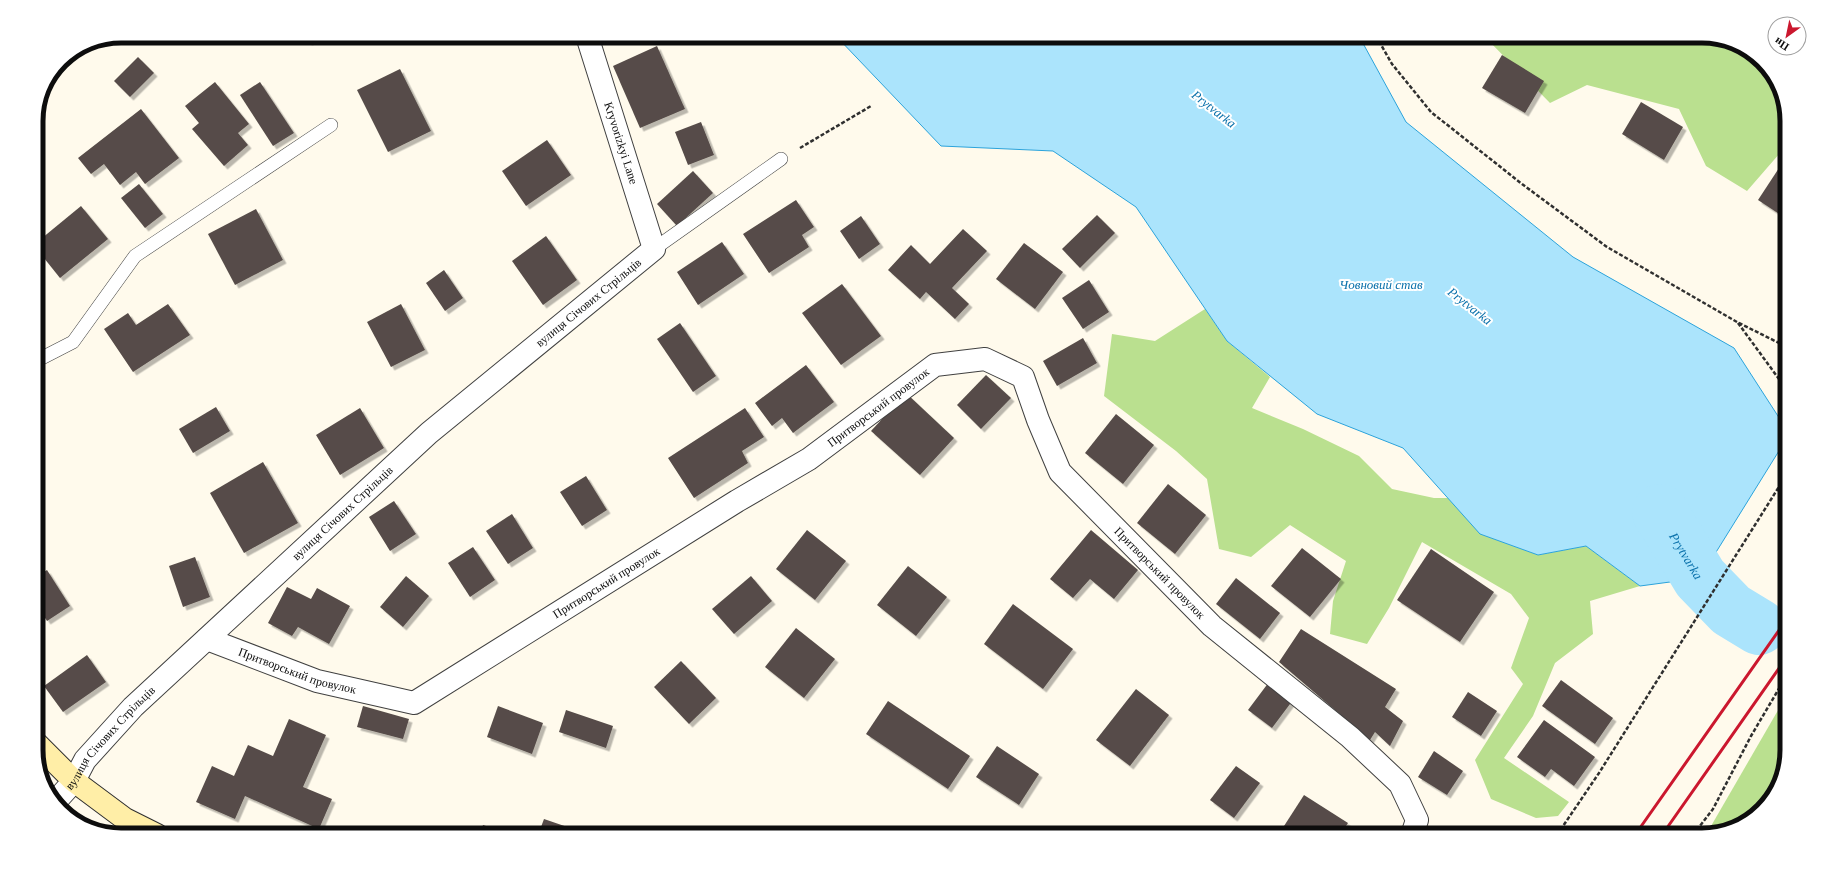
<svg xmlns="http://www.w3.org/2000/svg" width="1823" height="871" viewBox="0 0 1823 871" font-family="'Times New Roman',serif">
	<style>
		.forest { fill: #bae08f }
		.water { fill: #abe4fc; stroke: #2ba3db }
		.lines { fill: none; stroke-linecap: round; stroke-linejoin: round }
		.river { stroke: #abe4fc; stroke-width: 56 }
		.building { fill: #564c48; filter: url(#shadow) }
		.lane-casing { stroke: #404040; stroke-width: 14 }
		.street-casing { stroke: #404040; stroke-width: 24 }
		.secondary-casing { stroke: #2f2f2f; stroke-width: 24 }
		.path { stroke: #2f2f2f; stroke-width: 2.5; stroke-dasharray: 4 2; stroke-linecap: butt }
		.lane { stroke: #fff; stroke-width: 13 }
		.street { stroke: #fff; stroke-width: 22 }
		.secondary { stroke: #ffeea7; stroke-width: 22 }
		.rail { stroke: #cb172e; stroke-width: 3 }
		.labels { text-anchor: middle; dominant-baseline: central; stroke-width: 4; stroke-linejoin: round; paint-order: stroke }
		.street-label { font-size: 12px; fill: #0d0d0d; stroke: #fff }
		.water-label { font-size: 13px; font-style: italic; fill: #0a71ab; stroke: #fff }
		.rim { fill: none; stroke: #0d0d0d; stroke-width: 5 }
	</style>
	<defs>
		<filter id="shadow"><feDropShadow dx="3.5" dy="3.5" stdDeviation="0" flood-color="#0004"/></filter>
	</defs>
	<rect width="100%" height="100%" fill="#fffaec"/>
	<g class="forest">
		<path d="M 1484,36 L 1701,36 L 1734,43 L 1772,74 L 1787,116 L 1787,145 L 1747,191 L 1706,166 L 1679,109 L 1587,85 L 1550,103 Z"/>
		<path d="M 1205,309 L 1227,341 L 1270,377 L 1252,408 L 1303,429 L 1359,456 L 1392,489 L 1434,498 L 1448,498 L 1481,534 L 1538,555 L 1586,546 L 1640,586 L 1590,601 L 1593,634 L 1555,663 L 1533,716 L 1504,758 L 1569,802 L 1558,816 L 1536,818 L 1491,799 L 1475,760 L 1523,684 L 1511,668 L 1529,618 L 1511,594 L 1422,542 L 1389,608 L 1367,644 L 1330,634 L 1333,601 L 1346,561 L 1290,525 L 1251,557 L 1219,549 L 1207,479 L 1176,451 L 1104,396 L 1112,334 L 1155,341 Z"/>
		<path d="M 1787,699 L 1787,749 L 1780,782 L 1749,821 L 1707,833 L 1777,712 Z"/>
	</g>
	<path class="water" d="M 836,36 L 1359,36 L 1406,122 L 1573,257 L 1734,348 L 1787,430 L 1787,438 L 1700,578 L 1640,586 L 1586,546 L 1538,555 L 1480,534 L 1403,448 L 1317,414 L 1227,341 L 1136,207 L 1053,151 L 941,146 Z"/>
	<g class="lines">
		<path class="river" id="s1" d="M 1660,512 L 1700,578 L 1731,610 L 1759,627"/>
	</g>
	<g class="building">
		<path d="M 303,36 L 316,36 L 309,42 Z"/>
		<path d="M 657,46 L 685,109 L 640,128 L 613,66 Z"/>
		<path d="M 1502,55 L 1544,81 L 1525,113 L 1482,88 Z"/>
		<path d="M 138,57 L 154,73 L 130,97 L 114,81 Z"/>
		<path d="M 400,69 L 431,131 L 388,152 L 357,90 Z"/>
		<path d="M 215,82 L 249,124 L 238,133 L 248,145 L 224,166 L 192,129 L 199,123 L 185,106 Z"/>
		<path d="M 260,82 L 294,133 L 273,146 L 240,95 Z"/>
		<path d="M 1641,102 L 1683,127 L 1664,160 L 1622,134 Z"/>
		<path d="M 141,109 L 179,158 L 145,184 L 136,172 L 120,185 L 104,164 L 91,174 L 78,158 Z"/>
		<path d="M 701,122 L 714,155 L 688,165 L 675,132 Z"/>
		<path d="M 547,140 L 571,175 L 526,206 L 502,171 Z"/>
		<path d="M 1787,156 L 1787,219 L 1758,200 Z"/>
		<path d="M 693,171 L 713,193 L 677,226 L 657,204 Z"/>
		<path d="M 139,184 L 163,214 L 145,228 L 121,198 Z"/>
		<path d="M 796,200 L 814,227 L 802,235 L 809,247 L 769,273 L 743,234 Z"/>
		<path d="M 81,206 L 108,239 L 60,278 L 36,248 L 36,243 Z"/>
		<path d="M 256,209 L 283,260 L 235,285 L 208,234 Z"/>
		<path d="M 1097,215 L 1115,233 L 1080,268 L 1062,249 Z"/>
		<path d="M 861,216 L 880,244 L 859,259 L 840,231 Z"/>
		<path d="M 963,229 L 987,251 L 952,288 L 969,304 L 955,319 L 926,292 L 920,299 L 888,270 L 911,245 L 930,264 Z"/>
		<path d="M 546,236 L 577,280 L 543,305 L 512,261 Z"/>
		<path d="M 722,242 L 744,274 L 698,305 L 677,272 Z"/>
		<path d="M 1024,243 L 1063,272 L 1035,309 L 996,279 Z"/>
		<path d="M 444,270 L 463,298 L 445,311 L 426,283 Z"/>
		<path d="M 1089,280 L 1109,312 L 1083,329 L 1062,298 Z"/>
		<path d="M 842,284 L 881,336 L 841,365 L 802,313 Z"/>
		<path d="M 168,304 L 190,335 L 133,372 L 104,329 L 128,313 L 136,325 Z"/>
		<path d="M 401,304 L 425,350 L 391,367 L 367,322 Z"/>
		<path d="M 680,323 L 716,376 L 693,392 L 657,339 Z"/>
		<path d="M 1083,338 L 1097,363 L 1057,386 L 1043,361 Z"/>
		<path d="M 806,365 L 834,402 L 793,433 L 782,418 L 772,426 L 755,403 Z"/>
		<path d="M 986,375 L 1011,398 L 981,429 L 957,405 Z"/>
		<path d="M 906,393 L 954,438 L 920,475 L 871,431 Z"/>
		<path d="M 216,407 L 230,431 L 193,453 L 179,429 Z"/>
		<path d="M 360,408 L 384,448 L 340,475 L 316,435 Z"/>
		<path d="M 745,408 L 764,437 L 742,451 L 748,463 L 694,498 L 668,458 Z"/>
		<path d="M 1116,414 L 1154,445 L 1123,484 L 1085,453 Z"/>
		<path d="M 263,462 L 298,523 L 244,553 L 210,493 Z"/>
		<path d="M 586,476 L 607,510 L 582,526 L 560,492 Z"/>
		<path d="M 1168,484 L 1206,515 L 1175,554 L 1137,523 Z"/>
		<path d="M 394,501 L 416,534 L 390,551 L 369,517 Z"/>
		<path d="M 512,514 L 533,548 L 508,564 L 486,531 Z"/>
		<path d="M 807,530 L 846,561 L 815,600 L 776,569 Z"/>
		<path d="M 1091,530 L 1138,570 L 1114,599 L 1090,579 L 1073,598 L 1050,579 Z"/>
		<path d="M 473,547 L 495,580 L 470,597 L 448,563 Z"/>
		<path d="M 1302,548 L 1341,579 L 1310,617 L 1271,586 Z"/>
		<path d="M 1431,549 L 1494,592 L 1460,642 L 1397,600 Z"/>
		<path d="M 195,557 L 210,597 L 183,607 L 169,566 Z"/>
		<path d="M 908,566 L 947,597 L 916,636 L 877,605 Z"/>
		<path d="M 47,570 L 70,606 L 47,621 L 36,604 L 36,577 Z"/>
		<path d="M 406,576 L 429,596 L 403,627 L 380,607 Z"/>
		<path d="M 751,576 L 772,601 L 734,634 L 712,609 Z"/>
		<path d="M 1236,578 L 1280,613 L 1260,639 L 1216,604 Z"/>
		<path d="M 287,587 L 311,599 L 317,588 L 350,606 L 329,644 L 298,627 L 292,636 L 268,623 Z"/>
		<path d="M 1013,604 L 1073,649 L 1043,689 L 984,644 Z"/>
		<path d="M 796,628 L 835,659 L 804,698 L 765,667 Z"/>
		<path d="M 1301,629 L 1396,689 L 1385,707 L 1403,721 L 1390,746 L 1375,732 L 1370,740 L 1279,662 Z"/>
		<path d="M 87,655 L 106,682 L 63,712 L 44,686 Z"/>
		<path d="M 681,661 L 716,698 L 689,724 L 654,687 Z"/>
		<path d="M 1561,680 L 1613,718 L 1595,744 L 1542,706 Z"/>
		<path d="M 1269,682 L 1293,700 L 1272,728 L 1248,710 Z"/>
		<path d="M 1136,689 L 1169,715 L 1130,766 L 1096,740 Z"/>
		<path d="M 1468,692 L 1497,711 L 1481,736 L 1452,717 Z"/>
		<path d="M 888,701 L 970,756 L 948,789 L 866,734 Z"/>
		<path d="M 363,706 L 409,719 L 403,739 L 357,727 Z"/>
		<path d="M 498,706 L 543,723 L 532,754 L 487,737 Z"/>
		<path d="M 566,710 L 613,726 L 606,748 L 559,732 Z"/>
		<path d="M 289,719 L 326,735 L 303,787 L 332,799 L 319,829 L 245,796 L 235,819 L 196,802 L 212,766 L 234,776 L 248,745 L 273,756 Z"/>
		<path d="M 1544,720 L 1595,757 L 1574,786 L 1551,769 L 1545,777 L 1517,757 Z"/>
		<path d="M 997,746 L 1039,774 L 1019,805 L 976,777 Z"/>
		<path d="M 1434,751 L 1463,771 L 1447,795 L 1418,777 Z"/>
		<path d="M 1236,766 L 1260,783 L 1234,818 L 1210,800 Z"/>
		<path d="M 1304,795 L 1348,823 L 1340,835 L 1298,835 L 1284,826 Z"/>
		<path d="M 544,819 L 582,832 L 581,835 L 538,835 Z"/>
		<path d="M 483,825 L 513,835 L 480,835 Z"/>
	</g>
	<g class="lines">
		<defs>
			<g id="lane">
				<path d="M 654,249 L 781,159"/>
				<path d="M 36,361 L 73,342 L 135,256 L 331,125"/>
			</g>
			<g id="street">
				<path id="s2" d="M 207,639 L 317,681 L 414,703 L 737,501 L 809,459 L 935,365 L 985,359 L 1023,377 L 1038,420 L 1060,472 L 1212,626 L 1350,737 L 1400,784 L 1417,820 L 1412,835"/>
				<path id="s3" d="M 55,802 L 74,781 L 85,760 L 133,707 L 429,433 L 654,249 L 587,36"/>
			</g>
			<path id="secondary" d="M 36,743 L 74,781 L 125,819 L 157,835"/>
		</defs>
		<use href="#lane" class="lane-casing"/>
		<use href="#street" class="street-casing"/>
		<use href="#secondary" class="secondary-casing"/>
		<g class="path">
			<path d="M 1376,36 L 1392,64 L 1431,112 L 1522,184 L 1607,247 L 1737,322 L 1787,347"/>
			<path d="M 800,148 L 871,106"/>
			<path d="M 1738,323 L 1787,390"/>
			<path d="M 1557,835 L 1599,773 L 1787,474"/>
			<path d="M 1693,835 L 1713,809 L 1751,736 L 1787,675"/>
		</g>
		<use href="#lane" class="lane"/>
		<use href="#street" class="street"/>
		<use href="#secondary" class="secondary"/>
		<g class="rail">
			<path d="M 1635,835 L 1787,619"/>
			<path d="M 1662,835 L 1787,657"/>
		</g>
	</g>
	<g class="labels">
		<g class="street-label">
			<text transform="translate(621 143) rotate(72)">Kryvorizkyi Lane</text>
			<text stroke="none"><textPath href="#s3" startOffset="733">вулиця Січових Стрільців</textPath></text>
			<text stroke="none"><textPath href="#s2" startOffset="768">Притворський провулок</textPath></text>
			<text stroke="none"><textPath href="#s3" startOffset="409">вулиця Січових Стрільців</textPath></text>
			<text stroke="none"><textPath href="#s2" startOffset="1175">Притворський провулок</textPath></text>
			<text stroke="none"><textPath href="#s2" startOffset="444">Притворський провулок</textPath></text>
			<text stroke="none"><textPath href="#s2" startOffset="96">Притворський провулок</textPath></text>
			<text stroke="none"><textPath href="#s3" startOffset="85">вулиця Січових Стрільців</textPath></text>
		</g>
		<g class="water-label">
			<text transform="translate(1214 109) rotate(38)">Prytvarka</text>
			<text x="1381" y="284">Човновий став</text>
			<text transform="translate(1470 306) rotate(38)">Prytvarka</text>
			<text stroke="none"><textPath href="#s1" startOffset="51">Prytvarka</textPath></text>
		</g>
	</g>
	<path d="M0 0H1823V871H0ZM121 43H1702A78 78 0 0 1 1780 121V750A78 78 0 0 1 1702 828H121A78 78 0 0 1 43 750V121A78 78 0 0 1 121 43Z" fill="#fff" fill-rule="evenodd"/>
	<path class="rim" d="M121 43H1702A78 78 0 0 1 1780 121V750A78 78 0 0 1 1702 828H121A78 78 0 0 1 43 750V121A78 78 0 0 1 121 43Z"/>
	<g transform="translate(1787 36) rotate(213)"><circle r="19" fill="#ffffff" stroke="#9e9e9e"/>
	<path d="M0-3L7 15L0 10L-7 15Z" fill="#cb172e"/>
	<text y="-6" font-size="11" font-weight="bold" text-anchor="middle" fill="#0d0d0d">Пн</text>
	</g>
</svg>
